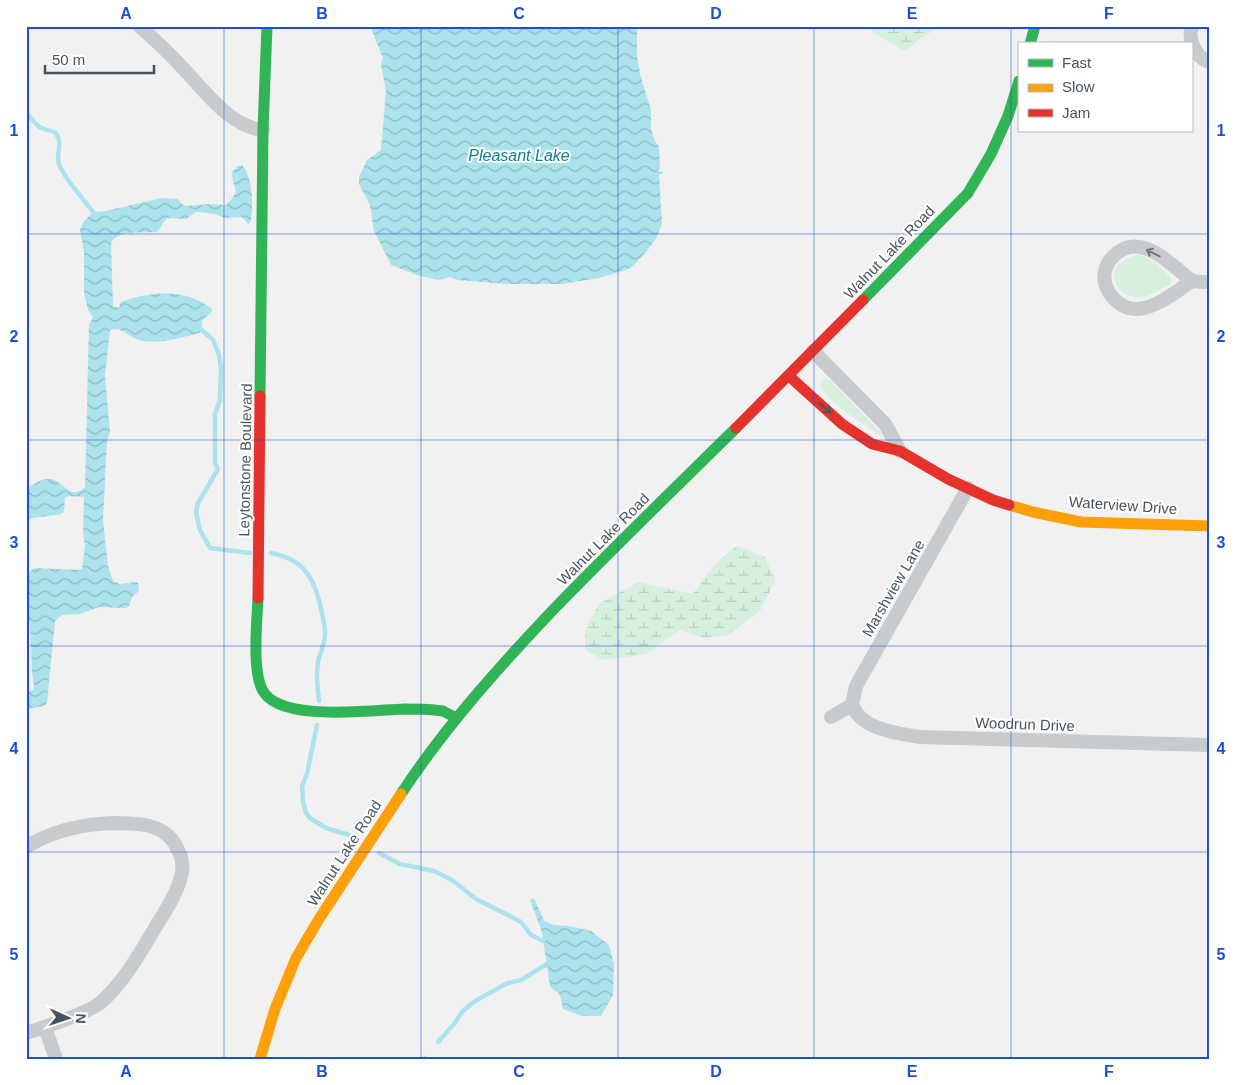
<svg xmlns="http://www.w3.org/2000/svg" width="1235" height="1085" viewBox="0 0 1235 1085" font-family="Helvetica,sans-serif">
	<style>
		.grass { fill: #d6efde }
		.wetland { fill: url(#wetland-marsh) }
		.water { fill: url(#water-waves) }
		.lines { fill: none; stroke-linecap: round; stroke-linejoin: round }
		.stream { stroke: #abe2ec; stroke-width: 4.5 }
		.street { stroke: #c8cbcd; stroke-width: 14 }
		.fast { stroke: #30b455; stroke-width: 11 }
		.slow { stroke: #ff9f0a; stroke-width: 11 }
		.jam { stroke: #e5322d; stroke-width: 11 }
		.oneway { stroke: #6e787f }
		.oneway2 { stroke: #47595d }
		.grid { fill: none; stroke: #1d4ed8; stroke-width: 1; stroke-opacity: 0.55 }
		.labels { text-anchor: middle; dominant-baseline: central; stroke-width: 4; stroke-linejoin: round; paint-order: stroke }
		.street-label { font-size: 15px; fill: #48545d; stroke: #fff }
		.water-label { font-size: 16px; font-style: italic; fill: #0f7e92; stroke: #fff }
		.neatline { fill: none; stroke: #1d4ed8; stroke-width: 2 }
		.grid-label { font-size: 16px; text-anchor: middle; font-weight: bold; fill: #1d4ed8 }
	</style>
	<defs>
		<pattern id="wetland-marsh" width="20" height="14" patternUnits="userSpaceOnUse" patternTransform="scale(1.25)"><rect width="20" height="14" fill="#d6efde"/><path d="M1 5h8M5 5V1M11 12h8M15 12V8" fill="none" stroke="#b9cfc1"/></pattern>
		<pattern id="water-waves" width="16" height="10" patternUnits="userSpaceOnUse" patternTransform="scale(1.25)"><rect width="16" height="10" fill="#abe2ec"/><path d="M0 5q4-4 8 0t8 0" fill="none" stroke="#8dbac2"/></pattern>
	</defs>
	<rect width="100%" height="100%" fill="#f1f1f1"/>
	<g class="grass">
		<path d="M 1138,255 C 1152,257 1162,269 1172,279 L 1171,284 C 1162,288 1153,295 1143,297 C 1126,301 1106,282 1118,266 C 1122,260 1131,257 1138,255 Z"/>
		<path d="M 824,379 L 829,379 L 881,433 L 881,436 L 841,409 L 821,388 L 820,384 Z"/>
	</g>
	<g class="wetland">
		<path d="M 869,26 L 939,26 L 904,51 L 873,32 Z"/>
		<path d="M 736,546 L 765,557 L 775,580 L 761,610 L 728,635 L 704,638 L 680,630 L 646,654 L 604,660 L 585,650 L 585,630 L 599,604 L 638,582 L 693,594 L 713,566 Z"/>
	</g>
	<g class="water">
		<path d="M 370,26 L 636,26 L 637,33 L 637,56 L 640,74 L 651,110 L 651,129 L 655,141 L 659,147 L 660,168 L 657,171 L 663,172 L 663,174 L 659,174 L 662,223 L 657,237 L 647,251 L 632,267 L 626,270 L 599,278 L 562,284 L 506,284 L 457,280 L 450,277 L 438,280 L 417,275 L 391,265 L 374,231 L 370,205 L 359,184 L 359,177 L 367,160 L 381,150 L 386,92 L 381,64 L 383,58 Z"/>
		<path d="M 242,165 C 253,177 254,208 250,223 L 248,224 L 242,217 L 226,218 L 214,214 L 200,212 L 196,212 L 186,219 L 167,218 C 162,223 161,229 156,232 C 142,233 116,229 111,244 L 113,306 L 119,308 L 121,302 C 151,291 186,288 212,309 L 212,311 L 202,321 L 202,330 L 199,333 C 178,338 160,345 139,340 C 129,337 121,326 110,330 L 105,376 L 110,431 L 107,441 L 103,520 L 108,566 L 113,581 L 120,584 L 136,582 L 138,583 L 139,591 L 132,597 L 129,606 L 126,608 L 99,607 L 80,614 L 62,615 L 55,621 L 47,703 L 44,706 L 26,709 L 26,692 L 33,690 L 34,687 L 32,673 L 30,622 L 26,617 L 26,576 L 34,568 L 79,570 L 82,569 L 85,546 L 83,534 L 84,497 L 68,496 L 65,498 L 64,512 L 62,514 L 26,519 L 26,488 C 34,485 40,479 49,479 C 63,479 70,502 85,487 L 89,325 L 93,317 L 88,310 L 84,293 L 84,252 L 80,229 L 84,221 L 93,212 L 105,211 L 162,198 L 178,199 L 183,205 L 187,206 L 209,204 L 226,205 C 243,188 232,191 232,172 L 238,166 Z"/>
		<path d="M 534,898 L 544,921 L 554,925 L 570,926 L 591,931 L 609,945 L 614,964 L 613,995 L 601,1016 L 582,1016 L 563,1009 L 560,995 L 550,986 L 542,932 L 530,900 Z"/>
	</g>
	<g class="lines">
		<g class="stream">
			<path d="M 26,113 L 39,127 L 56,133 C 64,146 55,152 59,164 C 65,180 83,198 93,212"/>
			<path d="M 202,330 L 213,340 L 219,355 L 221,368 L 220,400 L 215,414 L 215,463 L 218,469 L 198,503 L 196,512 L 200,530 L 210,548 L 250,553"/>
			<path d="M 271,553 C 306,559 316,582 322,613 C 323,620 326,628 325,636 C 324,645 320,653 318,662 C 316,675 317,687 319,701"/>
			<path d="M 317,725 L 307,774 L 302,786 L 303,801 L 306,813 L 310,818 L 326,828 L 349,835"/>
			<path d="M 379,853 L 400,864 L 434,871 L 452,880 L 476,899 L 521,922 L 531,935 L 543,941"/>
			<path d="M 438,1042 L 454,1024 L 463,1011 L 475,1001 L 508,983 L 521,980 L 547,964"/>
			<path d="M 424,1059 L 425,1058"/>
		</g>
		<g class="street">
			<path d="M 139,26 C 153,38 166,50 179,64 C 201,86 229,127 263,130"/>
			<path d="M 1192,26 C 1187,38 1196,58 1209,62"/>
			<path d="M 1192,281 C 1177,291 1158,307 1138,309 C 1119,310 1101,290 1105,271 C 1108,257 1124,244 1139,247 C 1155,249 1170,263 1181,272 C 1185,275 1189,280 1194,281 C 1198,282 1204,282 1209,282"/>
			<path d="M 813,351 L 885,424 L 900,451"/>
			<path d="M 852,705 C 862,730 897,733 920,737 L 1209,745"/>
			<path d="M 852,705 L 856,686 L 968,488"/>
			<path d="M 831,717 L 852,705"/>
			<path d="M 26,847 C 52,831 83,824 113,823 C 138,823 167,823 178,850 C 182,857 183,864 182,872 C 178,894 163,914 152,933 C 137,958 122,984 100,1003 C 86,1014 45,1027 26,1033"/>
			<path d="M 45,1027 L 56,1059"/>
		</g>
		<g class="fast">
			<path d="M 1030,44 L 1035,26"/>
			<path d="M 863,300 L 968,193 L 991,154 L 1008,116 L 1019,81"/>
			<path d="M 260,396 L 263,130 L 267,26"/>
			<path d="M 258,598 C 257,621 252,669 262,689 C 277,723 373,710 404,709 C 414,709 424,709 434,710 L 443,711 L 456,718"/>
			<path d="M 401,794 C 445,727 498,668 553,610 C 613,548 675,488 736,428"/>
		</g>
		<g class="slow">
			<path d="M 1009,505 L 1033,512 L 1081,522 L 1209,526"/>
			<path d="M 260,1059 L 275,1009 L 296,958 L 319,919 L 401,794"/>
		</g>
		<g class="jam">
			<path d="M 789,376 L 842,424 L 872,444 L 900,451 L 948,479 L 993,500 L 1009,505"/>
			<path d="M 736,428 L 863,300"/>
			<path d="M 258,598 L 260,396"/>
		</g>
	</g>
	<defs><path id="oneway-shaft" d="M-6 0H5M1.5-3L5.5 0L1.5 3" fill="none" stroke-width="1.6" stroke-linecap="round" stroke-linejoin="round" transform="scale(1.25)"/></defs>
	<use class="oneway" href="#oneway-shaft" transform="translate(1153 253) rotate(-153)"/>
	<use class="oneway2" href="#oneway-shaft" transform="translate(825 408) rotate(41)"/>
	<path class="grid" d="M 224,26 L 224,1059M 421,26 L 421,1059M 618,26 L 618,1059M 814,26 L 814,1059M 1011,26 L 1011,1059M 26,234 L 1209,234M 26,440 L 1209,440M 26,646 L 1209,646M 26,852 L 1209,852"/>
	<g class="labels">
		<g class="street-label">
			<text transform="translate(889 252) rotate(-46)">Walnut Lake Road</text>
			<text transform="translate(245 460) rotate(-89)">Leytonstone Boulevard</text>
			<text transform="translate(1123 505) rotate(4)">Waterview Drive</text>
			<text transform="translate(603 539) rotate(-45)">Walnut Lake Road</text>
			<text transform="translate(893 588) rotate(-60)">Marshview Lane</text>
			<text transform="translate(1025 724) rotate(2)">Woodrun Drive</text>
			<text transform="translate(344 853) rotate(-57)">Walnut Lake Road</text>
		</g>
		<g class="water-label">
			<text x="519" y="155">Pleasant Lake</text>
		</g>
	</g>
	<rect width="1235" height="1085" fill="none" stroke="#ffffff" stroke-width="55"/>
	<rect x="1018" y="42" width="175" height="90" fill="#ffffff" stroke="#b6bbbe"/>
	<rect x="1028" y="59" width="25" height="8" fill="#30b455" stroke="#b6bbbe"/>
	<text x="1062" y="68" font-size="15" fill="#48545d">Fast</text>
	<rect x="1028" y="84" width="25" height="8" fill="#ff9f0a" stroke="#b6bbbe"/>
	<text x="1062" y="92" font-size="15" fill="#48545d">Slow</text>
	<rect x="1028" y="109" width="25" height="8" fill="#e5322d" stroke="#b6bbbe"/>
	<text x="1062" y="118" font-size="15" fill="#48545d">Jam</text>
	<g transform="translate(68 1018) rotate(93)" stroke="#ffffff" stroke-width="4" paint-order="stroke">
	<path d="M0-4L9 19L0 12L-9 19Z" fill="#48545d"/>
	<text y="-8" font-size="14" font-weight="bold" text-anchor="middle" fill="#48545d">N</text>
	</g>
	<path d="M45 65v8h109v-8" fill="none" stroke="#48545d" stroke-width="2.5"/>
	<text x="52" y="65" font-size="15" fill="#48545d" stroke="#ffffff" stroke-width="4" paint-order="stroke">50 m</text>
	<rect x="28" y="28" width="1180" height="1030" class="neatline"/>
	<g class="grid-label">
		<text x="126" y="19">A</text>
		<text x="322" y="19">B</text>
		<text x="519" y="19">C</text>
		<text x="716" y="19">D</text>
		<text x="912" y="19">E</text>
		<text x="1109" y="19">F</text>
		<text x="14" y="136">1</text>
		<text x="1221" y="136">1</text>
		<text x="14" y="342">2</text>
		<text x="1221" y="342">2</text>
		<text x="14" y="548">3</text>
		<text x="1221" y="548">3</text>
		<text x="14" y="754">4</text>
		<text x="1221" y="754">4</text>
		<text x="14" y="960">5</text>
		<text x="1221" y="960">5</text>
		<text x="126" y="1077">A</text>
		<text x="322" y="1077">B</text>
		<text x="519" y="1077">C</text>
		<text x="716" y="1077">D</text>
		<text x="912" y="1077">E</text>
		<text x="1109" y="1077">F</text>
	</g>
</svg>
